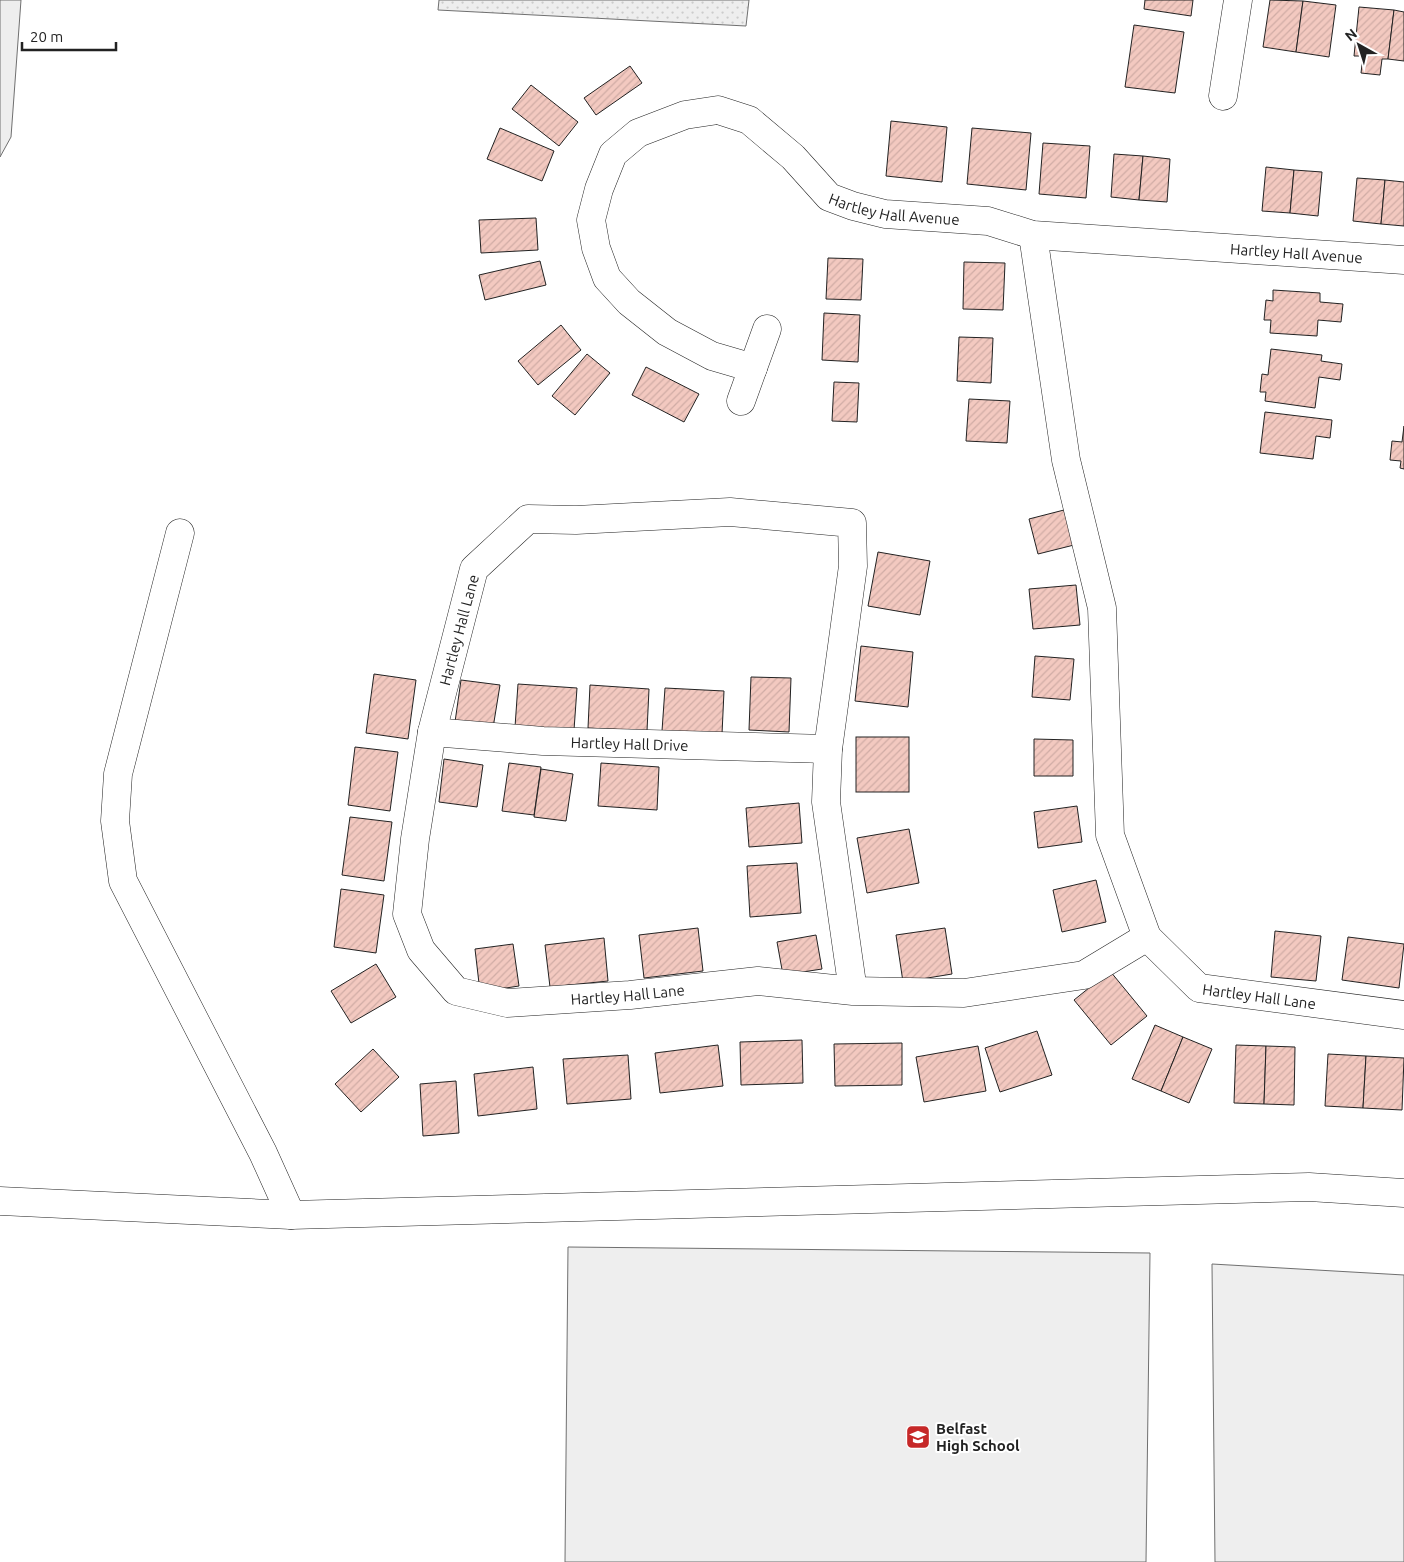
<svg xmlns="http://www.w3.org/2000/svg" width="1404" height="1562" viewBox="0 0 1404 1562" font-family="Ubuntu,sans-serif">
	<style>
		.grass { fill: url(#grass-dots); stroke: #6f6f6f }
		.pitch { fill: #eee; stroke: #6f6f6f }
		.building { fill: url(#building-hatch); stroke: #222 }
		.lines { fill: none; stroke-linecap: round; stroke-linejoin: round }
		.minor-casing { stroke: #222; stroke-width: 29 }
		.minor { stroke: #fff; stroke-width: 28 }
		.labels { text-anchor: middle; dominant-baseline: central; stroke-width: 4; stroke-linejoin: round; paint-order: stroke }
		.street-label { font-size: 15px; fill: #222; stroke: #fff }
		.poi-label { font-size: 15px; font-weight: bold; fill: #222; stroke: #fff; text-anchor: start }
	</style>
	<defs>
		<pattern id="grass-dots" width="8" height="8" patternUnits="userSpaceOnUse" patternTransform="scale(1.25)"><rect width="8" height="8" fill="#eee"/><path d="M2 2h.1M6 6h.1" fill="none" stroke="#ccc" stroke-width="1.8" stroke-linecap="round"/></pattern>
		<pattern id="building-hatch" width="6" height="6" patternUnits="userSpaceOnUse" patternTransform="scale(1.25)"><rect width="6" height="6" fill="#f3c9c0"/><path d="M-1 1l2-2M0 6l6-6M5 7l2-2" fill="none" stroke="#d0aca5"/></pattern>
	</defs>
	<rect width="100%" height="100%" fill="#fff"/>
	<path class="grass" d="M 439,0 L 749,0 L 746,26 L 438,10 Z"/>
	<g class="pitch">
		<path d="M 0,0 L 21,0 L 11,137 L 0,157 Z"/>
		<path d="M 568,1247 L 1150,1253 L 1146,1562 L 565,1562 Z"/>
		<path d="M 1212,1264 L 1404,1275 L 1404,1562 L 1215,1562 Z"/>
	</g>
	<g class="building">
		<path d="M 1145,0 L 1193,0 L 1191,16 L 1144,9 Z"/>
		<path d="M 1270,0 L 1303,1 L 1296,52 L 1263,47 Z"/>
		<path d="M 1303,1 L 1336,5 L 1329,57 L 1296,52 Z"/>
		<path d="M 1359,7 L 1394,10 L 1388,59 L 1382,59 L 1380,75 L 1361,73 L 1363,56 L 1354,56 Z"/>
		<path d="M 1394,10 L 1404,12 L 1404,61 L 1388,59 Z"/>
		<path d="M 1134,25 L 1184,32 L 1175,93 L 1125,87 Z"/>
		<path d="M 630,66 L 642,83 L 596,115 L 584,98 Z"/>
		<path d="M 531,85 L 578,122 L 559,146 L 512,109 Z"/>
		<path d="M 891,121 L 947,127 L 942,182 L 886,176 Z"/>
		<path d="M 500,128 L 554,151 L 542,181 L 487,159 Z"/>
		<path d="M 972,128 L 1031,133 L 1026,190 L 967,184 Z"/>
		<path d="M 1043,143 L 1090,146 L 1086,198 L 1039,194 Z"/>
		<path d="M 1114,154 L 1143,156 L 1139,200 L 1111,197 Z"/>
		<path d="M 1143,156 L 1170,159 L 1167,202 L 1139,200 Z"/>
		<path d="M 1266,167 L 1294,170 L 1290,213 L 1262,211 Z"/>
		<path d="M 1294,170 L 1322,172 L 1318,216 L 1290,213 Z"/>
		<path d="M 1357,178 L 1385,180 L 1381,224 L 1353,221 Z"/>
		<path d="M 1385,180 L 1404,182 L 1404,226 L 1381,224 Z"/>
		<path d="M 536,218 L 538,250 L 481,253 L 479,220 Z"/>
		<path d="M 828,258 L 863,259 L 861,300 L 826,299 Z"/>
		<path d="M 540,261 L 546,285 L 485,300 L 479,275 Z"/>
		<path d="M 964,262 L 1005,263 L 1003,310 L 963,309 Z"/>
		<path d="M 1273,290 L 1320,293 L 1320,302 L 1343,304 L 1341,322 L 1318,320 L 1317,336 L 1270,333 L 1271,320 L 1264,320 L 1266,300 L 1273,301 Z"/>
		<path d="M 824,313 L 860,315 L 858,362 L 822,360 Z"/>
		<path d="M 561,325 L 581,350 L 538,385 L 518,361 Z"/>
		<path d="M 959,337 L 993,338 L 991,383 L 957,381 Z"/>
		<path d="M 1271,349 L 1322,355 L 1321,361 L 1342,364 L 1340,380 L 1319,377 L 1315,408 L 1265,401 L 1266,392 L 1260,392 L 1262,374 L 1268,375 Z"/>
		<path d="M 587,354 L 610,373 L 575,415 L 552,396 Z"/>
		<path d="M 646,367 L 699,394 L 684,422 L 632,395 Z"/>
		<path d="M 834,382 L 859,383 L 857,422 L 832,421 Z"/>
		<path d="M 969,399 L 1010,401 L 1007,443 L 966,441 Z"/>
		<path d="M 1265,412 L 1332,420 L 1330,438 L 1316,436 L 1313,459 L 1260,453 Z"/>
		<path d="M 1404,426 L 1404,469 L 1400,468 L 1401,461 L 1390,460 L 1392,441 L 1402,442 Z"/>
		<path d="M 1064,510 L 1074,545 L 1038,554 L 1029,519 Z"/>
		<path d="M 878,552 L 930,561 L 920,615 L 868,606 Z"/>
		<path d="M 1076,585 L 1080,625 L 1033,629 L 1029,589 Z"/>
		<path d="M 861,646 L 913,652 L 908,707 L 855,701 Z"/>
		<path d="M 1035,656 L 1074,659 L 1070,700 L 1032,697 Z"/>
		<path d="M 374,674 L 416,680 L 408,739 L 366,733 Z"/>
		<path d="M 751,677 L 791,678 L 789,732 L 749,730 Z"/>
		<path d="M 461,680 L 500,685 L 493,728 L 455,722 Z"/>
		<path d="M 518,684 L 577,688 L 574,730 L 515,727 Z"/>
		<path d="M 590,685 L 649,689 L 647,731 L 588,728 Z"/>
		<path d="M 665,688 L 724,691 L 722,734 L 662,731 Z"/>
		<rect x="856" y="737" width="53" height="55"/>
		<path d="M 1034,739 L 1073,740 L 1073,776 L 1034,776 Z"/>
		<path d="M 355,747 L 398,752 L 390,811 L 348,805 Z"/>
		<path d="M 444,759 L 483,765 L 477,807 L 439,802 Z"/>
		<path d="M 509,763 L 541,767 L 534,815 L 502,811 Z"/>
		<path d="M 601,763 L 659,767 L 657,810 L 598,806 Z"/>
		<path d="M 541,769 L 573,774 L 566,821 L 534,817 Z"/>
		<path d="M 799,803 L 802,843 L 749,847 L 746,808 Z"/>
		<path d="M 1077,806 L 1082,842 L 1038,848 L 1034,812 Z"/>
		<path d="M 350,817 L 392,822 L 384,881 L 342,875 Z"/>
		<path d="M 909,829 L 919,883 L 867,893 L 857,838 Z"/>
		<path d="M 797,863 L 801,913 L 750,917 L 747,866 Z"/>
		<path d="M 1096,880 L 1106,922 L 1062,932 L 1053,890 Z"/>
		<path d="M 341,889 L 384,895 L 376,953 L 334,947 Z"/>
		<path d="M 698,928 L 703,971 L 644,978 L 639,935 Z"/>
		<path d="M 945,928 L 952,974 L 903,982 L 896,935 Z"/>
		<path d="M 1275,931 L 1321,936 L 1316,981 L 1271,977 Z"/>
		<path d="M 816,935 L 822,969 L 783,975 L 777,942 Z"/>
		<path d="M 1348,937 L 1404,944 L 1399,988 L 1342,980 Z"/>
		<path d="M 604,938 L 608,981 L 550,987 L 545,945 Z"/>
		<path d="M 513,944 L 519,986 L 480,992 L 475,949 Z"/>
		<path d="M 376,964 L 396,997 L 351,1023 L 331,991 Z"/>
		<path d="M 1110,971 L 1147,1016 L 1111,1045 L 1074,1000 Z"/>
		<path d="M 1155,1025 L 1183,1037 L 1161,1091 L 1132,1079 Z"/>
		<path d="M 1037,1031 L 1052,1075 L 1000,1092 L 985,1048 Z"/>
		<path d="M 1183,1037 L 1212,1049 L 1189,1103 L 1161,1091 Z"/>
		<path d="M 802,1040 L 803,1083 L 741,1085 L 740,1042 Z"/>
		<path d="M 902,1043 L 902,1085 L 835,1086 L 834,1044 Z"/>
		<path d="M 718,1045 L 723,1086 L 660,1093 L 655,1053 Z"/>
		<path d="M 1236,1045 L 1266,1046 L 1264,1104 L 1234,1103 Z"/>
		<path d="M 978,1046 L 986,1091 L 924,1102 L 916,1057 Z"/>
		<path d="M 1266,1046 L 1295,1047 L 1294,1105 L 1264,1104 Z"/>
		<path d="M 373,1049 L 399,1077 L 361,1112 L 335,1084 Z"/>
		<path d="M 1328,1054 L 1366,1056 L 1363,1108 L 1325,1106 Z"/>
		<path d="M 628,1055 L 631,1099 L 567,1104 L 563,1059 Z"/>
		<path d="M 1366,1056 L 1404,1058 L 1402,1110 L 1363,1108 Z"/>
		<path d="M 533,1067 L 537,1109 L 478,1116 L 474,1074 Z"/>
		<path d="M 456,1081 L 459,1133 L 423,1136 L 420,1084 Z"/>
	</g>
	<g class="lines">
		<defs>
			<g id="minor">
				<path d="M 1223,96 L 1238,0"/>
				<path d="M 1033,235 L 1066,460 L 1102,608 L 1110,835 L 1147,937"/>
				<path id="s1" d="M 753,368 L 712,356 L 667,332 L 629,302 L 607,278 L 596,248 L 591,220 L 599,189 L 613,154 L 638,133 L 685,115 L 718,110 L 749,120 L 793,157 L 829,197 L 853,206 L 885,214 L 988,221 L 1033,235 L 1404,260"/>
				<path d="M 741,401 L 767,329"/>
				<path d="M 180,533 L 118,774 L 115,821 L 123,881 L 263,1153 L 291,1215"/>
				<path id="s2" d="M 432,732 L 543,741 L 828,749"/>
				<path id="s3" d="M 853,991 L 826,802 L 828,749 L 853,566 L 852,523 L 730,512 L 576,520 L 528,519 L 474,569 L 432,732 L 415,839 L 407,914 L 421,950 L 456,991 L 507,1003 L 630,995 L 758,981 L 853,991 L 964,993 L 1084,975 L 1147,937 L 1199,988 L 1404,1015"/>
				<path d="M 0,1201 L 291,1215 L 1309,1187 L 1404,1193"/>
			</g>
		</defs>
		<use href="#minor" class="minor-casing"/>
		<use href="#minor" class="minor"/>
	</g>
	<defs>
		<symbol id="school-square" viewBox="-11 -11 22 22"><rect x="-9" y="-9" width="18" height="18" rx="4" fill="#c62828" stroke="#fff"/><path d="M0-5L7-2L0 1L-7-2ZM-4 1L0 2.5L4 1V4Q0 6-4 4Z" fill="#fff"/></symbol>
	</defs>
	<g fill-rule="evenodd">
		<use href="#school-square" x="904" y="1423" width="28" height="28"/>
	</g>
	<g class="labels">
		<g class="street-label">
			<text stroke="none"><textPath href="#s1" startOffset="632">Hartley Hall Avenue</textPath></text>
			<text stroke="none"><textPath href="#s1" startOffset="1038">Hartley Hall Avenue</textPath></text>
			<text transform="translate(459 630) rotate(-75)">Hartley Hall Lane</text>
			<text stroke="none"><textPath href="#s2" startOffset="198">Hartley Hall Drive</textPath></text>
			<text stroke="none"><textPath href="#s3" startOffset="1488">Hartley Hall Lane</textPath></text>
			<text stroke="none"><textPath href="#s3" startOffset="2154">Hartley Hall Lane</textPath></text>
		</g>
		<g class="poi-label">
			<text x="936" y="1428">Belfast<tspan x="936" dy="17">High School</tspan></text>
		</g>
	</g>
	<g transform="translate(1359 45) rotate(321)" stroke="#ffffff" stroke-width="4" paint-order="stroke">
	<path d="M0-4L9 19L0 12L-9 19Z" fill="#222222"/>
	<text y="-8" font-size="14" font-weight="bold" text-anchor="middle" fill="#222222">N</text>
	</g>
	<path d="M22 42v8h94v-8" fill="none" stroke="#222222" stroke-width="2.5"/>
	<text x="30" y="42" font-size="15" fill="#222222" stroke="#ffffff" stroke-width="4" paint-order="stroke">20 m</text>
</svg>
